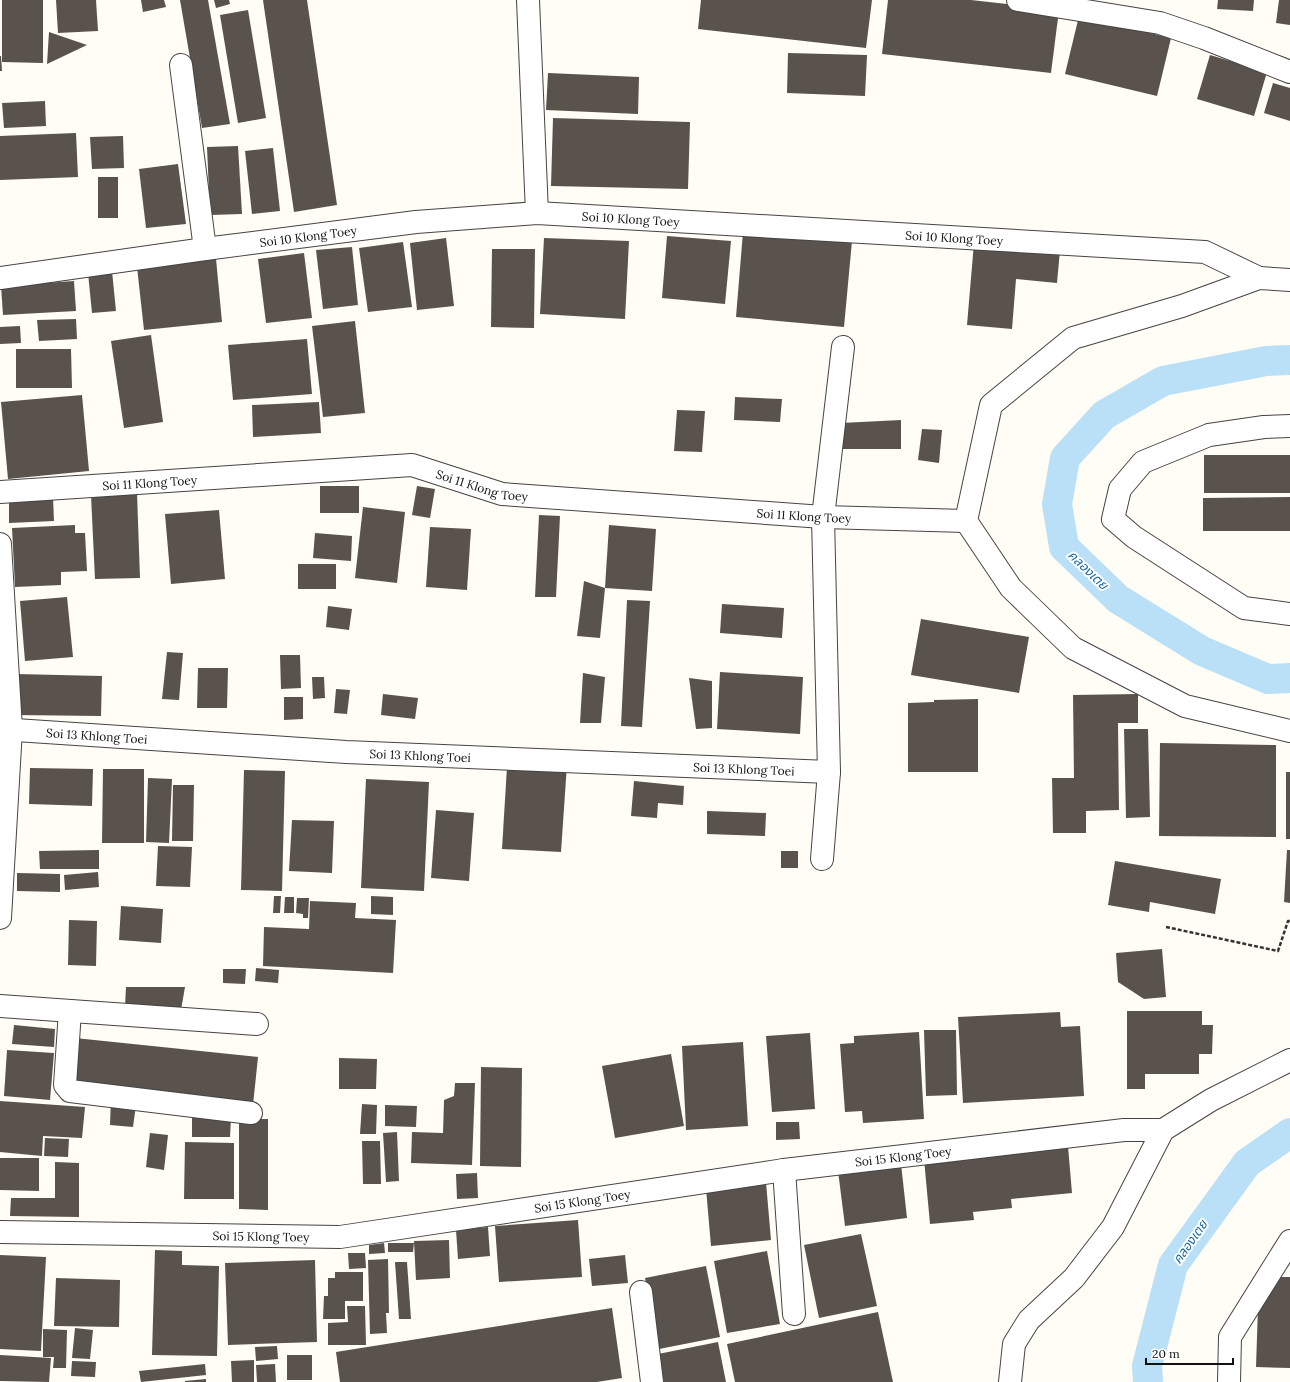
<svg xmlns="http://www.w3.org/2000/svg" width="1290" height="1382" viewBox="0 0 1290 1382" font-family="Lora,'Noto Sans Thai',serif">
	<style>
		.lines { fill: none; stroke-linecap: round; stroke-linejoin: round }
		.canal { stroke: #b9e0f7; stroke-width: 30 }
		.building { fill: #5a524d }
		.minor-casing { stroke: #444; stroke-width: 24 }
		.path { stroke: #333; stroke-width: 2.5; stroke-dasharray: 4 2; stroke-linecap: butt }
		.minor { stroke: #fff; stroke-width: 22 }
		.labels { text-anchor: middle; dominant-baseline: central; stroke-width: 4; stroke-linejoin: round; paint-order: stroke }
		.street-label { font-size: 12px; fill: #111; stroke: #fff }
		.water-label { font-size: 13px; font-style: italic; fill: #1768a6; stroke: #fff }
	</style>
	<rect width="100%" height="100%" fill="#fffdf5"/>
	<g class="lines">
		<g class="canal">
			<path d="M 1290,360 L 1266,361 L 1163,381 L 1104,415 L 1065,458 L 1057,504 L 1064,547 L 1118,599 L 1202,651 L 1268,679 L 1290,678"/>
			<path d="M 1148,1382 L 1147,1366 L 1173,1265 L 1247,1163 L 1290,1133"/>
		</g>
	</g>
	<g class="building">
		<path d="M 2,0 L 43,0 L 43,63 L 2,62 Z"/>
		<path d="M 56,0 L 96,0 L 98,31 L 58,33 Z"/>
		<path d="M 141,0 L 164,0 L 166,7 L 143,12 Z"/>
		<path d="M 180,0 L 208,0 L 230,124 L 202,128 Z"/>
		<path d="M 214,0 L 229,0 L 230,4 L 216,8 Z"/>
		<path d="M 263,0 L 307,0 L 337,205 L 294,212 Z"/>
		<path d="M 701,0 L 872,0 L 866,48 L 698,29 Z"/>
		<path d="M 888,0 L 971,0 L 1059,10 L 1051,73 L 882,54 Z"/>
		<path d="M 1218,0 L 1254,0 L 1253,11 L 1217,9 Z"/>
		<path d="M 1279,0 L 1290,0 L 1290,25 L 1276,23 Z"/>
		<path d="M 248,10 L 266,118 L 238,123 L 220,15 Z"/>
		<path d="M 1079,16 L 1171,38 L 1157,96 L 1065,74 Z"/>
		<path d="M 49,32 L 87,45 L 47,64 Z"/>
		<path d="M 788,53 L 867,55 L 865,96 L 787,93 Z"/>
		<path d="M 1210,55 L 1267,72 L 1254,116 L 1197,99 Z"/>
		<path d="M 0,56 L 1,56 L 2,71 L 0,71 Z"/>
		<path d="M 548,73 L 639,77 L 638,114 L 546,110 Z"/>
		<path d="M 1273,83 L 1290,88 L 1290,121 L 1264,113 Z"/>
		<path d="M 45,101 L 46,126 L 4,128 L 2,103 Z"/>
		<path d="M 553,118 L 690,122 L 688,189 L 551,186 Z"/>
		<path d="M 76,133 L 78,177 L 0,180 L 0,136 Z"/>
		<path d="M 123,136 L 124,168 L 92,169 L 90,137 Z"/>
		<path d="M 238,146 L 242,214 L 210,215 L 207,147 Z"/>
		<path d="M 273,148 L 280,211 L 252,214 L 245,151 Z"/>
		<path d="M 178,164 L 186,224 L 146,228 L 139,169 Z"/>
		<rect x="98" y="177" width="20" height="41"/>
		<path d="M 743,232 L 852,241 L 844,327 L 736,317 Z"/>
		<path d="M 667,236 L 731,241 L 725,304 L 662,298 Z"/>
		<path d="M 446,238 L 454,306 L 417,310 L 410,243 Z"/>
		<path d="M 544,238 L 629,241 L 625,319 L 540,314 Z"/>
		<path d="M 403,242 L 412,307 L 368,312 L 359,248 Z"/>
		<path d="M 974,243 L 1060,250 L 1057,283 L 1016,279 L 1012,329 L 967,325 Z"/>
		<path d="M 352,247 L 358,305 L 323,309 L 316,250 Z"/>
		<path d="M 492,249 L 535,249 L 534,328 L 491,327 Z"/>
		<path d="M 304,253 L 312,318 L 266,323 L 258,259 Z"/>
		<path d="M 216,259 L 222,322 L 144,330 L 137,267 Z"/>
		<path d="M 112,271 L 116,311 L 92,313 L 88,273 Z"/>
		<path d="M 74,281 L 76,311 L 3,315 L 1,286 Z"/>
		<path d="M 76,319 L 77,339 L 39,341 L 37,320 Z"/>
		<path d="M 355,321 L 365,413 L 323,417 L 312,326 Z"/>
		<path d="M 20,326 L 21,343 L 0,344 L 0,327 Z"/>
		<path d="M 151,335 L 163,422 L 124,428 L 111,341 Z"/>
		<path d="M 307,339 L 312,394 L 233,400 L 228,345 Z"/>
		<path d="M 16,349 L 71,349 L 72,388 L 16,388 Z"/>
		<path d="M 82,395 L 89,471 L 8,479 L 1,402 Z"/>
		<path d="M 735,397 L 782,399 L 780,422 L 734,420 Z"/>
		<path d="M 319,402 L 321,433 L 253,437 L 252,405 Z"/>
		<path d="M 677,410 L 705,411 L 702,452 L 674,451 Z"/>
		<path d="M 901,420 L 901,449 L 838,449 L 841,423 Z"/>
		<path d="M 922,429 L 942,430 L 939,463 L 918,460 Z"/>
		<rect x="1204" y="455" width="86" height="38"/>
		<rect x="320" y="486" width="39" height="27"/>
		<path d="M 417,486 L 435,489 L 430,518 L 412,515 Z"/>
		<path d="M 137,493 L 140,578 L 95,579 L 91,495 Z"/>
		<path d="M 53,497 L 54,521 L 9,523 L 9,498 Z"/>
		<path d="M 1290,497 L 1290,531 L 1203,531 L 1203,498 Z"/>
		<path d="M 363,507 L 405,512 L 397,583 L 355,578 Z"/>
		<path d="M 219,510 L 225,579 L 171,584 L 165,514 Z"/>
		<path d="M 539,515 L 560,516 L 556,597 L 535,597 Z"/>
		<path d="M 75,525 L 75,533 L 85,533 L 87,571 L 61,572 L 61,585 L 15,587 L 12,528 Z"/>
		<path d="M 609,525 L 656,529 L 652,591 L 605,588 Z"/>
		<path d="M 430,527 L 471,529 L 467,590 L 426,587 Z"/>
		<path d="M 315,533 L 352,536 L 351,561 L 313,558 Z"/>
		<rect x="298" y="564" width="38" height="25"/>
		<path d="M 584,581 L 605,588 L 600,638 L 577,636 Z"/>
		<path d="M 67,597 L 73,657 L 25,661 L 20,601 Z"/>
		<path d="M 627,600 L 650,601 L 642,727 L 621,726 Z"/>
		<path d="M 722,604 L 784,608 L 782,638 L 720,633 Z"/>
		<path d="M 328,606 L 352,609 L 349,630 L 326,627 Z"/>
		<path d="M 921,619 L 1029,637 L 1019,693 L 911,675 Z"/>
		<path d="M 167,652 L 183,653 L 179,700 L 162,699 Z"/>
		<path d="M 280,655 L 300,655 L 301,688 L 281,689 Z"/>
		<path d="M 198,668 L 228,668 L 227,708 L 197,708 Z"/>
		<path d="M 720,672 L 803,677 L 800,734 L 717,729 Z"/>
		<path d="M 583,673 L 605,677 L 601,723 L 580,723 Z"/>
		<path d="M 16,674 L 102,676 L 101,716 L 15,715 Z"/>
		<path d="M 312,677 L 324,677 L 325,698 L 313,699 Z"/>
		<path d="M 689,678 L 712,681 L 712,728 L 696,729 Z"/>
		<path d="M 336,689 L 350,690 L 347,714 L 334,713 Z"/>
		<path d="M 383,694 L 418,698 L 415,719 L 381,715 Z"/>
		<path d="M 1138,694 L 1138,723 L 1118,723 L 1119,810 L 1086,811 L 1086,833 L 1053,833 L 1052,778 L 1074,778 L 1073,695 Z"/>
		<path d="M 284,697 L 303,697 L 303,719 L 284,720 Z"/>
		<path d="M 978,699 L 978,772 L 908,772 L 908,703 L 934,702 L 934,700 Z"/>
		<path d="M 1124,729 L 1148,729 L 1150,817 L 1126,818 Z"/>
		<path d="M 1160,743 L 1276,745 L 1276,837 L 1159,836 Z"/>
		<path d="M 567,764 L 561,852 L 502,849 L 507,767 Z"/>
		<path d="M 30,768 L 93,769 L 92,806 L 29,804 Z"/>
		<path d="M 103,769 L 144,769 L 144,843 L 102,843 Z"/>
		<path d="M 244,770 L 285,771 L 282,891 L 241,890 Z"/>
		<rect x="1286" y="772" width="4" height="67"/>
		<path d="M 148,778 L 172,779 L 169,843 L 146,842 Z"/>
		<path d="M 366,779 L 429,782 L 424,891 L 361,888 Z"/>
		<path d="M 634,781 L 684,786 L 683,805 L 658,803 L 657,818 L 631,816 Z"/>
		<path d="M 173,785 L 194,785 L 193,841 L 172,841 Z"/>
		<path d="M 436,810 L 474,813 L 469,881 L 431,878 Z"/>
		<path d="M 707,811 L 766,813 L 765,836 L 707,834 Z"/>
		<path d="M 292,820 L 334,821 L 332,873 L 289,871 Z"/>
		<path d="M 158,846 L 192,847 L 190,887 L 156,886 Z"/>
		<path d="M 99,850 L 99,869 L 40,869 L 39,851 Z"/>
		<path d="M 1287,850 L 1290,850 L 1290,903 L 1284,902 Z"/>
		<rect x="781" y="851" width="17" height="17"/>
		<path d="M 1115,861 L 1221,879 L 1215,914 L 1150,902 L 1149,912 L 1108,905 Z"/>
		<path d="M 98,872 L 99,887 L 65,890 L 64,875 Z"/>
		<path d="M 17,873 L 60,874 L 60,892 L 17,891 Z"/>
		<path d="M 274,896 L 281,896 L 280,913 L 273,913 Z"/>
		<path d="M 371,896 L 393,897 L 393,915 L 371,914 Z"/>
		<path d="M 285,897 L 294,897 L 294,913 L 284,913 Z"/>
		<path d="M 297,898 L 309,898 L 308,918 L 303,918 L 303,914 L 296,913 Z"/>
		<path d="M 310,901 L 356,903 L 355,918 L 396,920 L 393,973 L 263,966 L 264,927 L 309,929 Z"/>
		<path d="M 121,906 L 163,909 L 161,943 L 119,940 Z"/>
		<path d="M 69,920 L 97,921 L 96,966 L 68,965 Z"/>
		<path d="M 1162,949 L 1166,997 L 1144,999 L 1118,982 L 1116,953 Z"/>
		<path d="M 256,968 L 279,970 L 278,983 L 255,981 Z"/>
		<path d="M 223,969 L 246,969 L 245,984 L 223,983 Z"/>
		<path d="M 126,987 L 185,987 L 181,1010 L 125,1007 Z"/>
		<path d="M 1127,1011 L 1202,1011 L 1202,1025 L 1213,1025 L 1212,1054 L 1199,1054 L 1199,1074 L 1145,1074 L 1145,1089 L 1127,1089 Z"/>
		<path d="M 1060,1012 L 1061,1027 L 1080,1026 L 1084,1096 L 963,1103 L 958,1017 Z"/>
		<path d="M 14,1025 L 55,1029 L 54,1047 L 12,1044 Z"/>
		<path d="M 924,1030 L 956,1030 L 957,1095 L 926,1096 Z"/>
		<path d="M 919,1032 L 924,1119 L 863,1123 L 862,1111 L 845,1112 L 840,1044 L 854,1043 L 854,1036 Z"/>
		<path d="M 810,1033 L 815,1109 L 772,1112 L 766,1036 Z"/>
		<path d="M 75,1038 L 258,1057 L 253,1105 L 70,1086 Z"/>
		<path d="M 743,1042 L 748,1126 L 686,1130 L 682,1046 Z"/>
		<path d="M 7,1050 L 54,1053 L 50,1100 L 4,1096 Z"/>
		<path d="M 671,1054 L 684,1126 L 615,1138 L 602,1066 Z"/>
		<path d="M 339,1058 L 377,1059 L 376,1089 L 339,1089 Z"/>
		<path d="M 481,1067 L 522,1068 L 521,1167 L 480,1166 Z"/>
		<path d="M 455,1083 L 475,1083 L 472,1165 L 411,1163 L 412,1132 L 443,1133 L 444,1100 L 454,1096 Z"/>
		<path d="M 111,1098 L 136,1105 L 133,1127 L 110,1125 Z"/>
		<path d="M 0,1101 L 85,1107 L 82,1138 L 43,1136 L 42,1156 L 0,1152 Z"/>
		<path d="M 362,1104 L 377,1105 L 376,1134 L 360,1134 Z"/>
		<path d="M 385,1105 L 417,1106 L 416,1127 L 385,1126 Z"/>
		<path d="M 192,1117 L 231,1118 L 230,1137 L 192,1137 Z"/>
		<path d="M 239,1119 L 268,1119 L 268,1210 L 239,1209 Z"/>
		<path d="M 776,1122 L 799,1122 L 800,1139 L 776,1140 Z"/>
		<path d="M 397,1132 L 399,1181 L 386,1182 L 383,1133 Z"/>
		<path d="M 150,1133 L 168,1135 L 164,1170 L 146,1167 Z"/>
		<path d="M 1067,1135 L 1072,1193 L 1011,1199 L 1012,1208 L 973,1212 L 974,1220 L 930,1224 L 923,1148 Z"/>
		<path d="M 45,1138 L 69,1139 L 68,1157 L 44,1156 Z"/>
		<path d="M 362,1141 L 380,1141 L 381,1184 L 363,1184 Z"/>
		<path d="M 185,1142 L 234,1143 L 234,1199 L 184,1199 Z"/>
		<path d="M 900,1155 L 907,1218 L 845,1226 L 837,1163 Z"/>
		<path d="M 0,1158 L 39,1158 L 39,1191 L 0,1190 Z"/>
		<path d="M 55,1162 L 79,1163 L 79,1217 L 10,1216 L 11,1198 L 55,1198 Z"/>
		<path d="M 765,1171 L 771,1240 L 711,1246 L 705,1177 Z"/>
		<path d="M 477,1173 L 478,1198 L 457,1199 L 456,1174 Z"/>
		<path d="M 578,1220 L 582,1277 L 499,1282 L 495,1226 Z"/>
		<path d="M 488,1227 L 490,1256 L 458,1259 L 456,1230 Z"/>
		<path d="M 861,1234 L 877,1306 L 819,1318 L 804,1245 Z"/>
		<path d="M 449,1240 L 450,1278 L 416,1280 L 414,1241 Z"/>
		<path d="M 384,1243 L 385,1253 L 369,1254 L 369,1245 Z"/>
		<path d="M 388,1243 L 414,1243 L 413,1252 L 388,1252 Z"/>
		<path d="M 155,1250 L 182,1251 L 182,1265 L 219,1266 L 217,1356 L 152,1355 Z"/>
		<path d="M 767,1251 L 780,1324 L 727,1333 L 714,1261 Z"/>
		<path d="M 348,1253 L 365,1253 L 366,1268 L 349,1269 Z"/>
		<path d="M 0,1255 L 46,1257 L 41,1351 L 0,1349 Z"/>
		<path d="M 625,1255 L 628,1283 L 592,1286 L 589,1259 Z"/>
		<path d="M 388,1259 L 389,1313 L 386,1313 L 387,1333 L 370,1334 L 368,1260 Z"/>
		<path d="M 315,1260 L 317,1342 L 228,1345 L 225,1263 Z"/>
		<path d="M 395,1262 L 407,1262 L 411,1319 L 399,1319 Z"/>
		<path d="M 706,1266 L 720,1337 L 659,1349 L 645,1278 Z"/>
		<path d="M 335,1272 L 363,1272 L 363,1301 L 345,1301 L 345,1319 L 323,1319 L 324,1296 L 328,1296 L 328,1278 L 335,1278 Z"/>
		<path d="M 1259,1277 L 1290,1277 L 1290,1368 L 1256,1367 Z"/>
		<path d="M 56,1278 L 120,1280 L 119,1327 L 54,1326 Z"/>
		<path d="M 347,1306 L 365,1306 L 366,1345 L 328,1345 L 328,1323 L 348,1322 Z"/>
		<path d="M 612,1308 L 622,1378 L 597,1382 L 340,1382 L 336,1352 Z"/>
		<path d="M 878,1312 L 893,1382 L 735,1382 L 727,1344 Z"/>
		<path d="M 75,1328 L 93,1330 L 90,1359 L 72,1358 Z"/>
		<path d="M 43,1329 L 67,1330 L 66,1368 L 53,1368 L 54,1357 L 43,1357 Z"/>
		<path d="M 718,1342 L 726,1382 L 664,1382 L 658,1354 Z"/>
		<path d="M 277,1346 L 278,1359 L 256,1361 L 255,1347 Z"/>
		<path d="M 0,1355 L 51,1358 L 49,1382 L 0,1381 Z"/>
		<rect x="287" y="1355" width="25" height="25"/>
		<path d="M 254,1360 L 254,1382 L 232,1382 L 231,1361 Z"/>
		<path d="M 72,1361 L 96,1362 L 95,1377 L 71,1376 Z"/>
		<path d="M 205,1364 L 206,1375 L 141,1382 L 139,1371 Z"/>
		<path d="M 275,1364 L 276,1382 L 257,1382 L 256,1365 Z"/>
		<path d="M 206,1379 L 206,1382 L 185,1382 L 185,1381 Z"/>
	</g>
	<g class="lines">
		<defs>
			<g id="minor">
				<path d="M 528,0 L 537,213"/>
				<path d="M 1018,0 L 1160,23 L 1204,38 L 1290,72"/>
				<path d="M 181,65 L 205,249"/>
				<path id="s1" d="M 0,278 L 205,249 L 416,222 L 537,213 L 1205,252 L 1259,278"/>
				<path d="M 1290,280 L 1259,278 L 1182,306 L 1073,338 L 991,405 L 966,521 L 1011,588 L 1073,648 L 1185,706 L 1290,731"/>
				<path d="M 1290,426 L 1264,427 L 1209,435 L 1143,462 L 1120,489 L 1113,519 L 1134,537 L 1244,608 L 1290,614"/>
				<path id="s2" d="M 0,492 L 412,465 L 502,494 L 823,517 L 966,521"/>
				<path d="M 0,544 L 11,729 L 0,918"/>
				<path id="s3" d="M 0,729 L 346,752 L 829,772"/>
				<path d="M 822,859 L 829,772 L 823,517 L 843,347"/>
				<path d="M 0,1006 L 257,1024"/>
				<path d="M 70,1011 L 65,1085 L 70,1091 L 251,1113"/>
				<path d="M 784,1170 L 794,1314"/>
				<path id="s4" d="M 0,1232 L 340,1237 L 784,1170 L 1124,1130 L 1163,1130"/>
				<path d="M 641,1292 L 652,1382"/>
				<path d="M 1010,1382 L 1014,1344 L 1029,1320 L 1074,1278 L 1113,1227 L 1163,1130 L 1211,1100 L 1290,1060"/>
				<path d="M 1229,1382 L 1230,1337 L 1290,1241"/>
			</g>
		</defs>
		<use href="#minor" class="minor-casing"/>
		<path class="path" d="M 1166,927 L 1278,951 L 1288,921 L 1290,921"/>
		<use href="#minor" class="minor"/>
	</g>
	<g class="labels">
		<g class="street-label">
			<text stroke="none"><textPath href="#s1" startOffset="635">Soi 10 Klong Toey</textPath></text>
			<text stroke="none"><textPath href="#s1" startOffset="311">Soi 10 Klong Toey</textPath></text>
			<text stroke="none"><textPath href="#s1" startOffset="959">Soi 10 Klong Toey</textPath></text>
			<text stroke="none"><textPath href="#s2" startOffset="150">Soi 11 Klong Toey</textPath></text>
			<text stroke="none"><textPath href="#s2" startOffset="486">Soi 11 Klong Toey</textPath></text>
			<text stroke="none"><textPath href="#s2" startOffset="810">Soi 11 Klong Toey</textPath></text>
			<text stroke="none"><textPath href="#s3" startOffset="97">Soi 13 Khlong Toei</textPath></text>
			<text stroke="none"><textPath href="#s3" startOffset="421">Soi 13 Khlong Toei</textPath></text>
			<text stroke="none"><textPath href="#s3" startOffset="745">Soi 13 Khlong Toei</textPath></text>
			<text stroke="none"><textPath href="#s4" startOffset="909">Soi 15 Klong Toey</textPath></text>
			<text stroke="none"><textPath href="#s4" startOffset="585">Soi 15 Klong Toey</textPath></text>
			<text stroke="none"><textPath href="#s4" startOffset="261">Soi 15 Klong Toey</textPath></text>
		</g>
		<g class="water-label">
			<text transform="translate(1088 570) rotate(44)">คลองเตย</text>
			<text transform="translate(1190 1242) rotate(-55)">คลองเตย</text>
		</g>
	</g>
	<path d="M1146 1358v6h87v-6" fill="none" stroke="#111111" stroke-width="2"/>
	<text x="1152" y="1358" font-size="12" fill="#111111" stroke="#ffffff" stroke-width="3" paint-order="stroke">20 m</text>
</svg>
